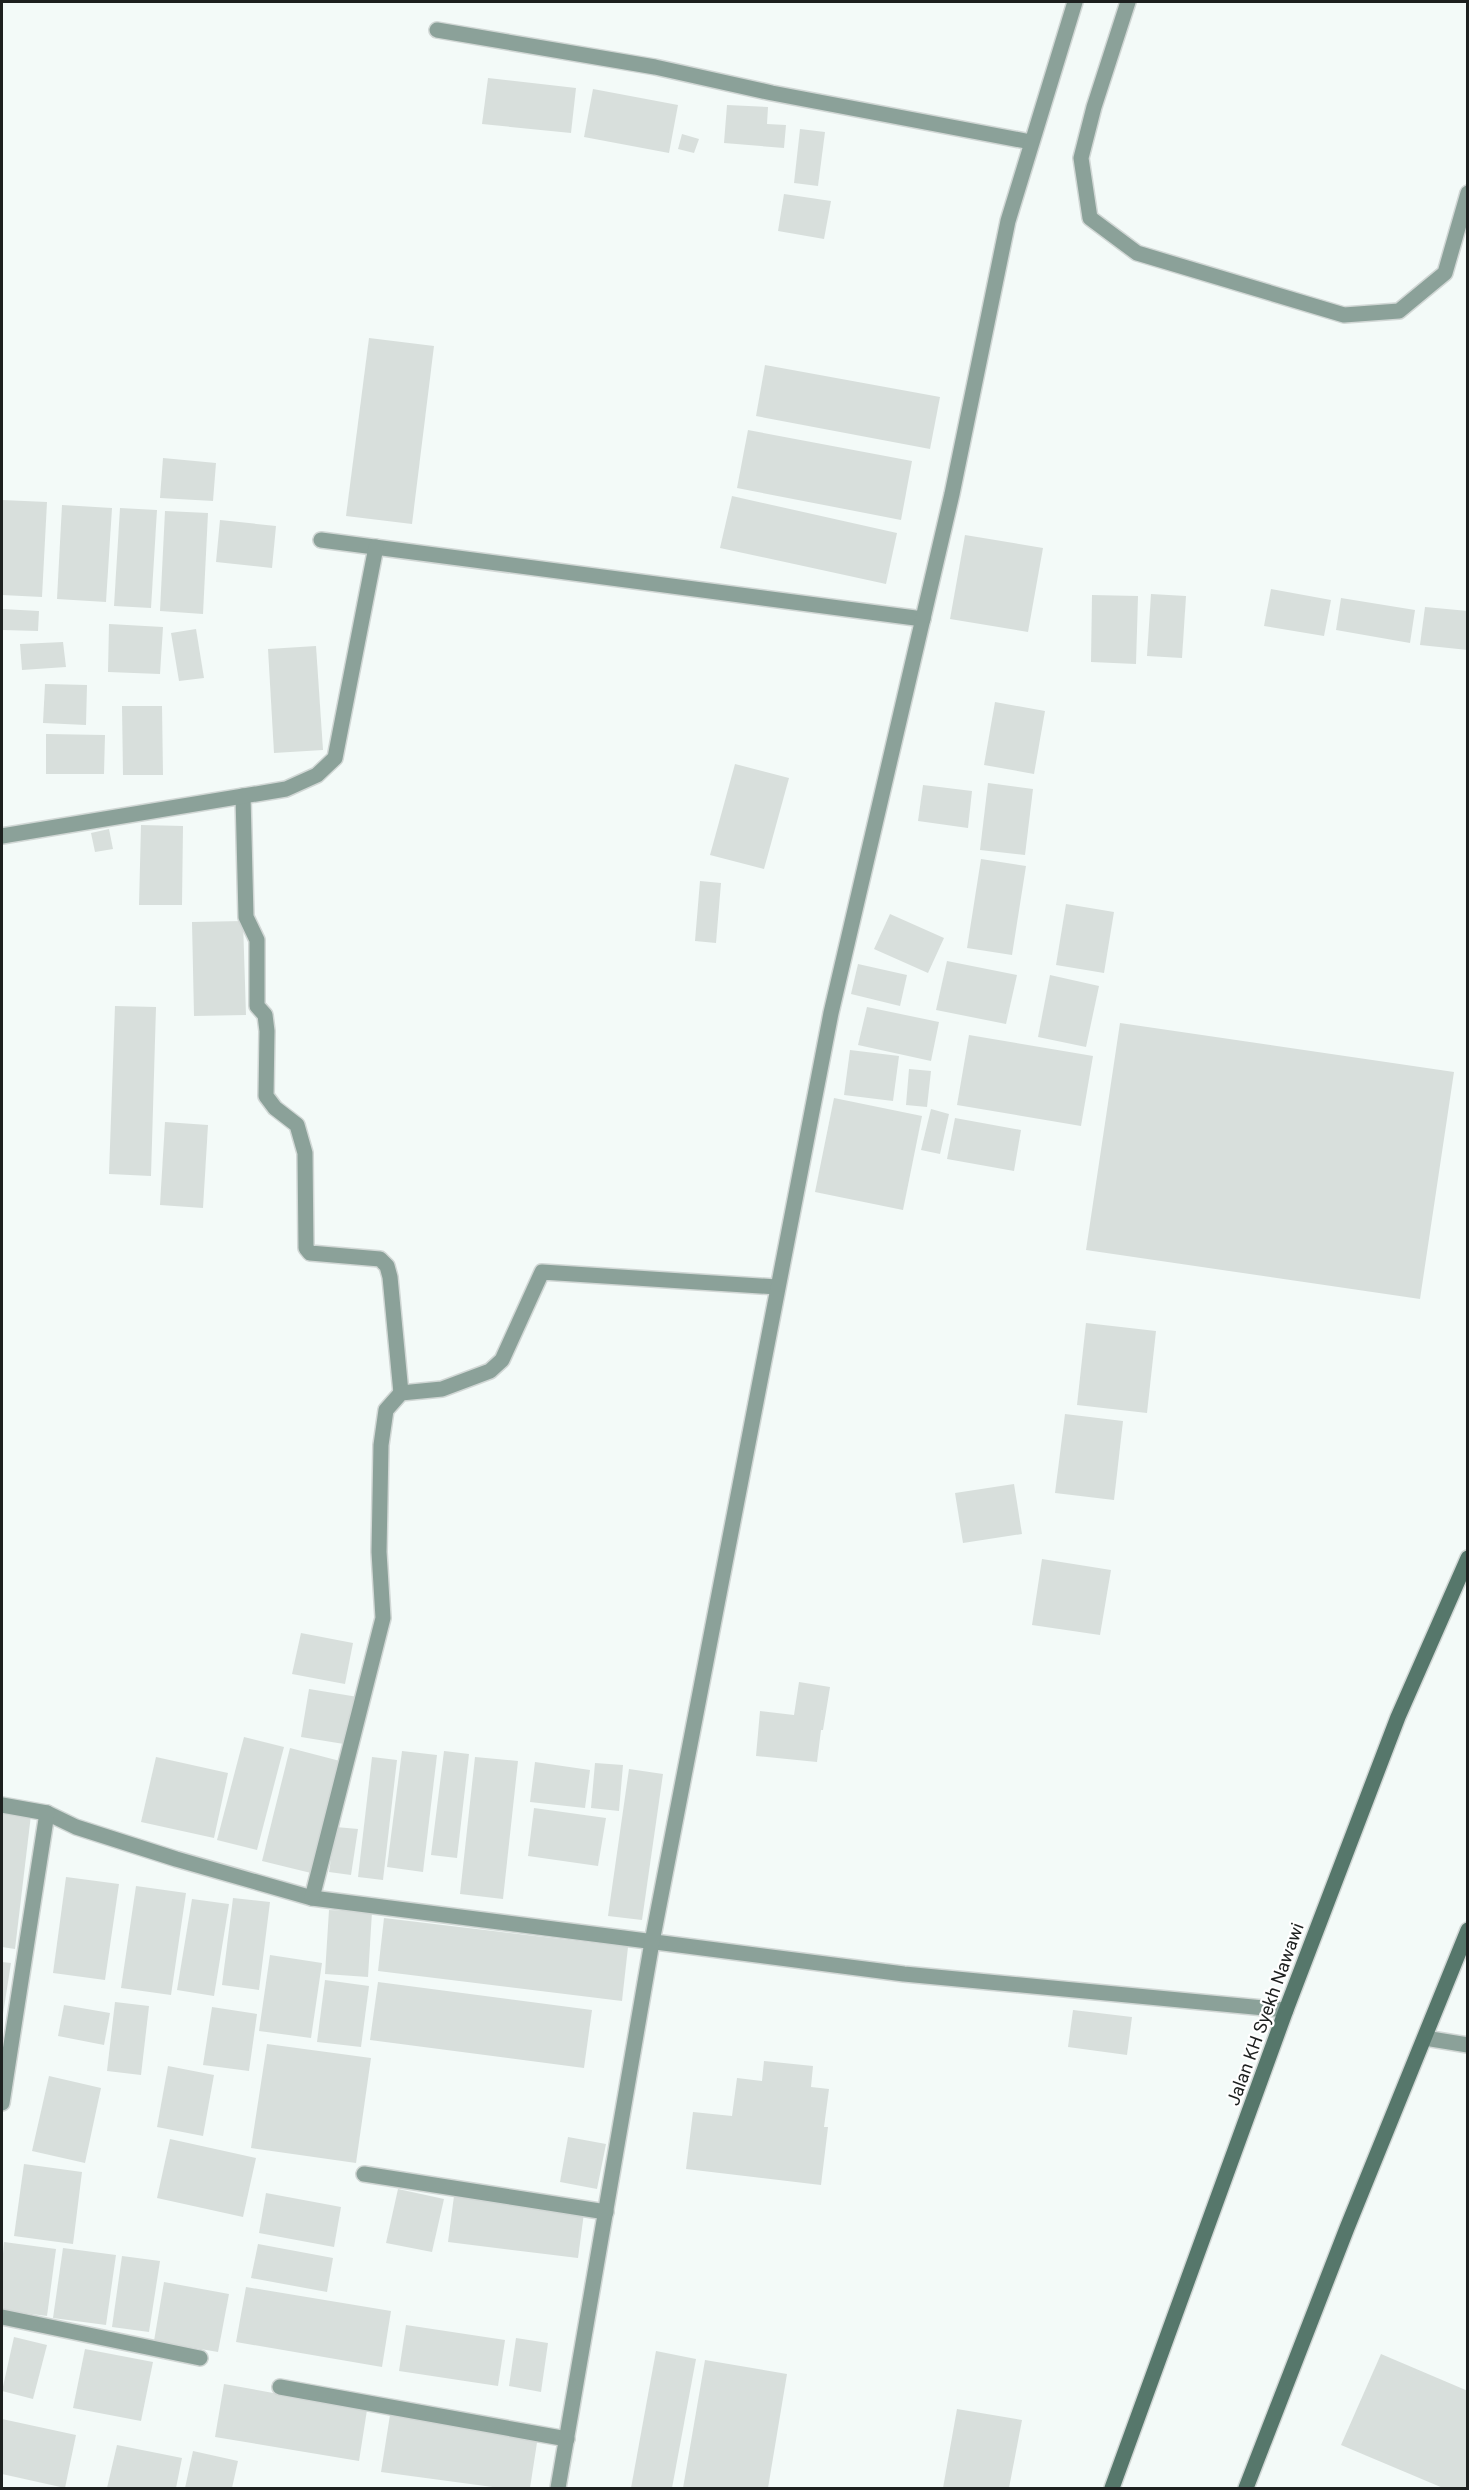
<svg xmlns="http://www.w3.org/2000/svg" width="1469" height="2490" viewBox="0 0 1469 2490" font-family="Roboto,sans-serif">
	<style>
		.building { fill: #d8dfdc }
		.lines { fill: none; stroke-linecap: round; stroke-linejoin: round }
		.service-casing { stroke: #d1d7d5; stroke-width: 18 }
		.minor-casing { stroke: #d1d7d5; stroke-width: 18 }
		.secondary-casing { stroke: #d1d7d5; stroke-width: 18 }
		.service { stroke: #8ba199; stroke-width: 15 }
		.minor { stroke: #8ba199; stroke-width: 15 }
		.secondary { stroke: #56776b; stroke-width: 15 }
		.labels { text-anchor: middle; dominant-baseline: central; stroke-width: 4.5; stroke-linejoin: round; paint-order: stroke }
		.street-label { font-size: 18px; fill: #1d201f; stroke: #fff }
	</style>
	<rect width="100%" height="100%" fill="#f3faf8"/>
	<g class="building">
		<path d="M 488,78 L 576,88 L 571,133 L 482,124 Z"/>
		<path d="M 593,89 L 678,105 L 669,153 L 584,137 Z"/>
		<path d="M 727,105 L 768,107 L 767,124 L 786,125 L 784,148 L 724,143 Z"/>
		<path d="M 800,129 L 825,132 L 818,186 L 794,183 Z"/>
		<path d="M 682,134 L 699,139 L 694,153 L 678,149 Z"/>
		<path d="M 784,194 L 831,201 L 824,239 L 778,231 Z"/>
		<path d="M 369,338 L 434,346 L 412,524 L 346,516 Z"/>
		<path d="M 765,365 L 940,397 L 930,449 L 756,416 Z"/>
		<path d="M 748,430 L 912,461 L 901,520 L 737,488 Z"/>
		<path d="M 163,458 L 216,463 L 213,501 L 160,498 Z"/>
		<path d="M 732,496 L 897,533 L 886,584 L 720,548 Z"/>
		<path d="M 2,500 L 47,502 L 42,597 L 2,595 Z"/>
		<path d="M 62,505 L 112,508 L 106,602 L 57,599 Z"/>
		<path d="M 120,508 L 157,510 L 151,608 L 114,606 Z"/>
		<path d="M 165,511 L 208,513 L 203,614 L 160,611 Z"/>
		<path d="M 220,520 L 276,526 L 272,568 L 216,562 Z"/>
		<path d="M 965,535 L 1043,548 L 1028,632 L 950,619 Z"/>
		<path d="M 1271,589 L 1331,600 L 1324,636 L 1264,626 Z"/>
		<path d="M 1151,594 L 1186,596 L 1182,658 L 1147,656 Z"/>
		<path d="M 1092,595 L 1138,596 L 1136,664 L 1091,662 Z"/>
		<path d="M 1341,598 L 1415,610 L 1410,643 L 1336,630 Z"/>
		<path d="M 1425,607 L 1468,611 L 1468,650 L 1420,645 Z"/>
		<path d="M 2,609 L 39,611 L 38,631 L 2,630 Z"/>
		<path d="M 109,624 L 163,627 L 160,674 L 108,672 Z"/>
		<path d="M 196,629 L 204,678 L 179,681 L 171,633 Z"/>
		<path d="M 63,642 L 66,667 L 22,670 L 20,644 Z"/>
		<path d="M 316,646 L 323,750 L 274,753 L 268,649 Z"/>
		<path d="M 45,684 L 87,685 L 86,725 L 43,723 Z"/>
		<path d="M 995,702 L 1045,711 L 1034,774 L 984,765 Z"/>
		<path d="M 122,706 L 162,706 L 163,775 L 123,775 Z"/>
		<path d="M 46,734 L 105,735 L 104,774 L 46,774 Z"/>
		<path d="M 735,764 L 789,778 L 764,869 L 710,855 Z"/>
		<path d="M 988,783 L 1033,789 L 1025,855 L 980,850 Z"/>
		<path d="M 923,785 L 972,791 L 968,828 L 918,821 Z"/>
		<path d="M 141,825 L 183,826 L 182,905 L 139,905 Z"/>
		<path d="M 109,829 L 113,849 L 95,852 L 91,833 Z"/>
		<path d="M 981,859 L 1026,866 L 1012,955 L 967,948 Z"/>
		<path d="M 700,881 L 721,883 L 716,943 L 695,941 Z"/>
		<path d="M 1066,904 L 1114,912 L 1104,973 L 1056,965 Z"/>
		<path d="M 890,914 L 944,938 L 928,973 L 874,949 Z"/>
		<path d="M 243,921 L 246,1015 L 194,1016 L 192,922 Z"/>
		<path d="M 947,961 L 1017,975 L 1006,1024 L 936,1010 Z"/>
		<path d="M 858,964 L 907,975 L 900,1006 L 851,994 Z"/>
		<path d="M 1050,975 L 1099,986 L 1086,1047 L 1038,1037 Z"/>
		<path d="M 115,1006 L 156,1007 L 151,1176 L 109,1174 Z"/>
		<path d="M 867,1007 L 939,1022 L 931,1061 L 858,1045 Z"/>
		<path d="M 1120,1023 L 1454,1072 L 1420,1299 L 1086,1250 Z"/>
		<path d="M 969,1035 L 1093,1056 L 1081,1126 L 957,1105 Z"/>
		<path d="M 850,1050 L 899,1056 L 893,1101 L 844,1095 Z"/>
		<path d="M 909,1069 L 931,1071 L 927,1107 L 906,1105 Z"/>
		<path d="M 834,1098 L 922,1116 L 903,1210 L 815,1192 Z"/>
		<path d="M 931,1109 L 949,1114 L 940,1154 L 921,1150 Z"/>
		<path d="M 955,1118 L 1021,1130 L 1014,1171 L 947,1159 Z"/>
		<path d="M 165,1122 L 208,1125 L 203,1208 L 160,1205 Z"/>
		<path d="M 1086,1323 L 1156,1331 L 1147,1413 L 1077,1405 Z"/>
		<path d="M 1065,1414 L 1123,1421 L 1114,1500 L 1055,1493 Z"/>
		<path d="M 1014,1484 L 1022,1534 L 963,1543 L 955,1493 Z"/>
		<path d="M 1042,1559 L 1111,1570 L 1100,1635 L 1032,1625 Z"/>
		<path d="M 301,1633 L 353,1643 L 345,1684 L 292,1674 Z"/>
		<path d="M 799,1682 L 830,1687 L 823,1730 L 821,1730 L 817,1762 L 756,1756 L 760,1711 L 794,1715 Z"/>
		<path d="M 309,1689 L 358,1697 L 350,1745 L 301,1737 Z"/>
		<path d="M 244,1737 L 284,1747 L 257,1850 L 217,1840 Z"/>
		<path d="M 290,1748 L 340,1761 L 311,1873 L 262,1861 Z"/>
		<path d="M 402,1751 L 437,1755 L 423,1872 L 387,1867 Z"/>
		<path d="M 444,1751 L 469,1754 L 457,1858 L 431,1855 Z"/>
		<path d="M 156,1757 L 228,1773 L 214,1838 L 141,1822 Z"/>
		<path d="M 372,1757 L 397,1760 L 383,1880 L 358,1877 Z"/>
		<path d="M 475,1757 L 518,1761 L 503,1899 L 460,1894 Z"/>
		<path d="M 535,1762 L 590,1770 L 585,1808 L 530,1802 Z"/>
		<path d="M 595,1763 L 623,1765 L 619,1811 L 591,1808 Z"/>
		<path d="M 629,1769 L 663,1774 L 642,1920 L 608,1916 Z"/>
		<path d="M 534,1808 L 606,1818 L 598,1866 L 528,1856 Z"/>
		<path d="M 2,1811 L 31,1815 L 15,1949 L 2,1947 Z"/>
		<path d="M 336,1827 L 358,1829 L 351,1875 L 329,1872 Z"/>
		<path d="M 66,1877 L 119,1884 L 105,1980 L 53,1973 Z"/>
		<path d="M 136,1886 L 186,1893 L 171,1995 L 121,1988 Z"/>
		<path d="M 233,1898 L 270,1902 L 259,1990 L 222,1985 Z"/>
		<path d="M 192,1899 L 229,1904 L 214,1996 L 177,1990 Z"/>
		<path d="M 329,1910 L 372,1912 L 368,1977 L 325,1974 Z"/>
		<path d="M 384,1918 L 628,1947 L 622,2001 L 378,1971 Z"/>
		<path d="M 270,1955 L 322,1963 L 311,2038 L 259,2031 Z"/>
		<path d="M 2,1962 L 11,1963 L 3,2014 L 2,2014 Z"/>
		<path d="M 325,1980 L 369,1986 L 361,2047 L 317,2042 Z"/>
		<path d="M 378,1982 L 592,2010 L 584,2068 L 370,2040 Z"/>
		<path d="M 115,2002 L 149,2006 L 141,2075 L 107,2071 Z"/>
		<path d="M 64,2005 L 110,2013 L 104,2045 L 58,2036 Z"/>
		<path d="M 212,2007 L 257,2014 L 249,2071 L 203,2065 Z"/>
		<path d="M 1073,2010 L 1132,2017 L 1127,2055 L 1068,2047 Z"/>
		<path d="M 267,2044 L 371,2058 L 356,2163 L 251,2148 Z"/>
		<path d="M 764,2061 L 813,2066 L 811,2087 L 829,2089 L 824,2127 L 828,2127 L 821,2185 L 686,2169 L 693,2112 L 732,2116 L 737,2078 L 762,2081 Z"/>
		<path d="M 168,2066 L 214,2075 L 203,2136 L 157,2127 Z"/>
		<path d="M 49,2076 L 101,2088 L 85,2163 L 32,2151 Z"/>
		<path d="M 568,2137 L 606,2144 L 597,2189 L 560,2182 Z"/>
		<path d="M 170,2139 L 256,2158 L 243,2217 L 157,2198 Z"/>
		<path d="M 24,2164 L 82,2172 L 73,2244 L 14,2236 Z"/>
		<path d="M 398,2189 L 444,2199 L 432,2252 L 386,2243 Z"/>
		<path d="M 266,2193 L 341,2207 L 334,2247 L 259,2233 Z"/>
		<path d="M 454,2196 L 584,2213 L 578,2258 L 448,2242 Z"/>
		<path d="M 4,2242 L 56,2249 L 47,2316 L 2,2310 L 2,2265 Z"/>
		<path d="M 258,2244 L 333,2258 L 327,2292 L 251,2278 Z"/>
		<path d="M 63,2248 L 116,2255 L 106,2325 L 53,2318 Z"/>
		<path d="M 122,2256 L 160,2261 L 149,2332 L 112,2327 Z"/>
		<path d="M 164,2282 L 229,2294 L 218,2352 L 154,2341 Z"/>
		<path d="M 246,2287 L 391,2311 L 382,2367 L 236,2342 Z"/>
		<path d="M 406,2325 L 505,2340 L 498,2386 L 399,2371 Z"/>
		<path d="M 14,2337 L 47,2345 L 33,2399 L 2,2391 Z"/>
		<path d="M 516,2338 L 548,2343 L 541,2392 L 509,2386 Z"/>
		<path d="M 85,2349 L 153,2362 L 141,2421 L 73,2408 Z"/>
		<path d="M 656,2351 L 696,2359 L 672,2488 L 631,2488 Z"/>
		<path d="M 1381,2354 L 1468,2391 L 1468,2488 L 1443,2488 L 1341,2445 Z"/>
		<path d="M 705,2360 L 787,2374 L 768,2488 L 683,2488 Z"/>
		<path d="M 224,2384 L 367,2410 L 359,2461 L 215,2437 Z"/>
		<path d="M 957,2409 L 1022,2420 L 1009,2488 L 943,2488 Z"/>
		<path d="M 390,2415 L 538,2436 L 530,2488 L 500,2488 L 381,2472 Z"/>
		<path d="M 2,2419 L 76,2435 L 65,2488 L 2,2474 Z"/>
		<path d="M 117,2445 L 182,2458 L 176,2488 L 107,2488 Z"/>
		<path d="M 193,2451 L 238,2461 L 232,2488 L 185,2488 Z"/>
	</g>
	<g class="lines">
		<defs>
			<path id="service" d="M 1128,2 L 1094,107 L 1081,158 L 1090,218 L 1137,253 L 1344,315 L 1399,311 L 1445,273 L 1468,193"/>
			<g id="minor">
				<path d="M 437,30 L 655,67 L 772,93 L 1031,142"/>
				<path d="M 321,540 L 923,619"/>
				<path d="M 243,796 L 246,917 L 257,940 L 257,1006 L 265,1015 L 267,1031 L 266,1096 L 275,1108 L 297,1125 L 305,1153 L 306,1248 L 310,1253 L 380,1259 L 387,1266 L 390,1277 L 401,1393"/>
				<path d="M 2,836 L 286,789 L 317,775 L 335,758 L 376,547"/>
				<path d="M 2,1805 L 47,1813 L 76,1827 L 176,1859 L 312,1898 L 904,1974 L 1286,2010"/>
				<path d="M 312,1898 L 383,1618 L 379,1552 L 381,1445 L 386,1410 L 401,1393 L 442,1389 L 490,1371 L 502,1360 L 542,1272 L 777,1287"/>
				<path d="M 1425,2038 L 1468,2045"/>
				<path d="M 2,2103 L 47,1813"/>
				<path d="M 364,2174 L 606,2212"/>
				<path d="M 2,2317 L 200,2358"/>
				<path d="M 280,2387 L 567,2439"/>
				<path d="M 558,2488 L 652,1942 L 831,1013 L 952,494 L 1008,221 L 1075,2"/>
			</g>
			<g id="secondary">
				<path d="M 1112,2488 L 1286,2010 L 1398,1717 L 1468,1558"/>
				<path d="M 1246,2488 L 1347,2228 L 1468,1930"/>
			</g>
		</defs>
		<use href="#service" class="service-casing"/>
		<use href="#minor" class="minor-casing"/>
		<use href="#secondary" class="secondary-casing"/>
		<use href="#service" class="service"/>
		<use href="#minor" class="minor"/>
		<use href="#secondary" class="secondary"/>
	</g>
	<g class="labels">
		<g class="street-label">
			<text transform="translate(1265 2014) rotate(-70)">Jalan KH Syekh Nawawi</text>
		</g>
	</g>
	<rect width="1469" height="2490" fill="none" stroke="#1d201f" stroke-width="6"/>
</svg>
